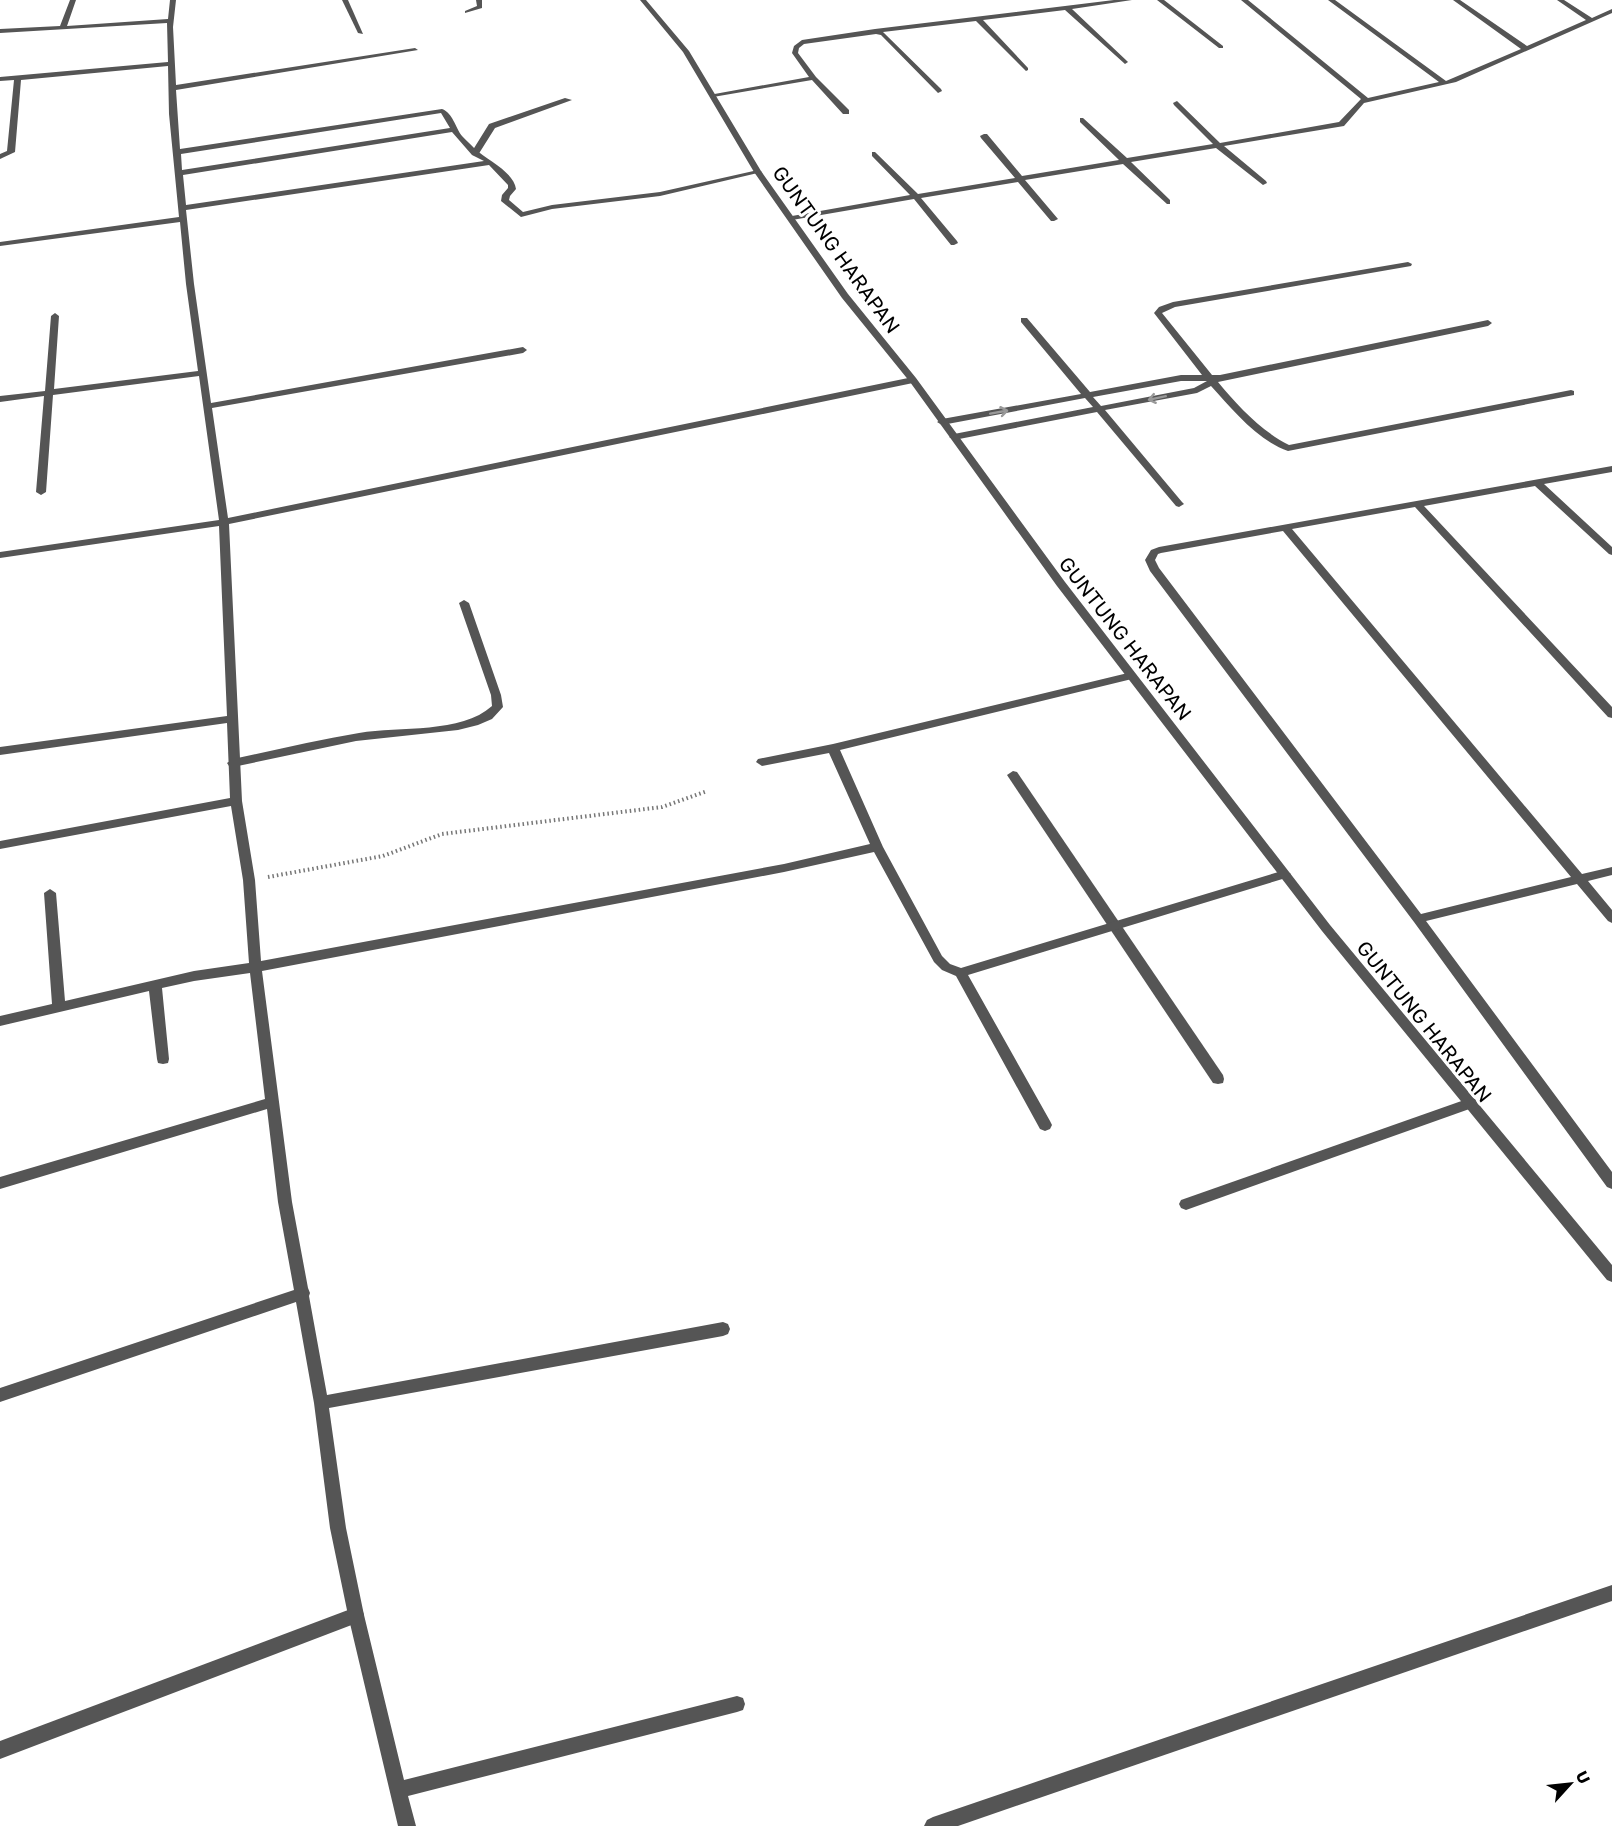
<svg xmlns="http://www.w3.org/2000/svg" width="1612" height="1826" viewBox="0 0 1612 1826" font-family="'Golos Text',sans-serif">
	<style>
		.lines { fill: none; stroke-linecap: round; stroke-linejoin: round }
		.path { stroke: #777; stroke-width: 4; stroke-dasharray: 1.5 3; stroke-linecap: butt }
		.service { fill: #555; fill-rule: evenodd }
		.minor { fill: #555; fill-rule: evenodd }
		.tertiary { fill: #555; fill-rule: evenodd }
		.oneway { stroke: #999 }
		.labels { text-anchor: middle; dominant-baseline: central; stroke-width: 6; stroke-linejoin: round; paint-order: stroke }
		.street-label { font-size: 20px; fill: #000; stroke: #fff }
	</style>
	<rect width="100%" height="100%" fill="#fff"/>
	<g class="lines">
		<path class="path" d="M 268,877 L 383,856 L 442,834 L 662,807 L 707,791"/>
		<g class="service">
			<path d="M 565,98 L 572,100 L 495,128 L 478,155 L 471,153 L 489,124 Z"/>
			<path d="M 464,600 L 469,603 L 501,695 L 503,707 L 492,719 L 478,725 L 458,730 L 356,741 L 233,767 L 229,766 L 227,763 L 233,759 C 275,750 317,740 359,733 C 400,726 461,734 492,706 L 491,695 L 459,603 Z"/>
			<path d="M 1013,771 L 1017,772 L 1223,1075 L 1224,1079 L 1223,1083 L 1218,1084 L 1213,1083 L 1009,778 L 1007,775 Z"/>
			<path d="M 356,1607 L 362,1609 L 364,1615 L 362,1621 L 0,1759 L 0,1741 Z"/>
		</g>
		<g class="minor">
			<path d="M 70,0 L 76,0 L 67,26 L 168,19 L 170,0 L 176,0 L 173,27 L 176,85 L 415,48 L 418,50 L 176,90 L 180,149 L 442,109 C 453,113 455,127 462,136 C 466,140 471,145 475,149 C 487,160 514,172 516,189 L 510,196 L 509,200 L 523,212 L 552,205 L 660,192 L 758,170 L 762,172 L 660,196 L 552,209 L 521,217 L 501,201 L 502,195 L 508,188 L 508,185 L 489,165 L 186,210 L 194,284 L 211,403 L 523,347 L 527,350 L 523,353 L 212,408 L 228,518 L 913,377 L 917,380 L 913,383 L 229,524 L 242,801 L 255,880 L 261,961 L 784,864 L 870,844 L 829,753 L 762,766 L 756,762 L 758,759 L 833,744 L 1132,672 L 1137,676 L 1136,678 L 840,750 L 883,847 L 942,956 L 950,964 L 961,968 L 1285,870 L 1291,874 L 1289,877 L 968,975 L 1050,1121 L 1052,1125 L 1050,1129 L 1045,1131 L 1040,1129 L 956,976 L 942,970 L 934,962 L 874,852 L 784,872 L 262,971 L 292,1202 L 308,1288 L 310,1293 L 309,1296 L 327,1395 L 723,1322 L 728,1324 L 730,1329 L 728,1334 L 723,1336 L 329,1408 L 346,1528 L 364,1615 L 404,1780 L 737,1696 L 743,1698 L 745,1704 L 743,1710 L 737,1712 L 408,1796 L 416,1826 L 398,1826 L 348,1615 L 330,1528 L 314,1403 L 296,1302 L 0,1402 L 0,1388 L 294,1290 L 278,1202 L 267,1109 L 0,1189 L 0,1177 L 265,1099 L 250,973 L 194,981 L 162,988 L 169,1059 L 168,1063 L 163,1064 L 158,1063 L 157,1059 L 149,991 L 0,1026 L 0,1016 L 52,1004 L 44,893 L 50,889 L 56,893 L 65,1001 L 194,971 L 249,963 L 243,880 L 231,806 L 0,849 L 0,841 L 230,798 L 227,723 L 0,755 L 0,747 L 227,716 L 219,526 L 0,558 L 0,552 L 219,520 L 199,376 L 53,395 L 46,492 L 41,495 L 36,492 L 44,396 L 0,402 L 0,396 L 45,391 L 51,316 L 55,313 L 59,316 L 54,389 L 198,371 L 186,284 L 180,222 L 0,246 L 0,242 L 179,217 L 169,114 L 168,66 L 21,80 L 15,152 L 0,159 L 0,154 L 7,151 L 14,80 L 0,81 L 0,77 L 168,62 L 167,23 L 0,33 L 0,29 L 60,26 ZM 441,113 L 450,128 L 182,170 L 181,154 ZM 452,132 L 472,155 L 484,161 L 186,205 L 183,175 Z"/>
			<path d="M 342,0 L 348,0 L 363,34 L 358,33 Z"/>
			<path d="M 476,0 L 482,0 L 482,8 L 465,13 L 465,11 L 477,6 Z"/>
			<path d="M 1114,0 L 1132,0 L 1072,9 L 1127,61 L 1128,62 L 1125,64 L 1065,10 L 983,20 L 1028,68 L 1028,70 L 1026,71 L 976,21 L 883,32 L 941,89 L 942,91 L 938,93 L 881,35 L 876,34 L 804,44 L 799,48 L 798,53 L 816,77 L 849,110 L 849,114 L 843,114 L 812,80 L 713,97 L 709,95 L 809,77 L 792,53 L 794,46 L 802,40 L 875,29 Z"/>
			<path d="M 1157,0 L 1164,0 L 1223,46 L 1223,48 L 1219,48 Z"/>
			<path d="M 1241,0 L 1248,0 L 1368,98 L 1439,82 L 1328,0 L 1335,0 L 1446,81 L 1521,49 L 1453,0 L 1460,0 L 1527,46 L 1586,20 L 1557,0 L 1564,0 L 1592,18 L 1612,9 L 1612,13 L 1456,82 L 1364,103 L 1344,126 L 1224,146 L 1266,181 L 1267,183 L 1263,185 L 1216,148 L 1131,162 L 1170,200 L 1170,204 L 1167,204 L 1123,164 L 1025,180 L 1058,219 L 1054,221 L 1051,221 L 1018,182 L 921,198 L 957,241 L 958,243 L 954,245 L 951,245 L 914,199 L 792,220 L 788,218 L 792,216 L 910,195 L 872,156 L 872,152 L 875,152 L 918,194 L 1015,178 L 981,138 L 980,136 L 984,134 L 987,134 L 1022,176 L 1119,160 L 1080,122 L 1080,118 L 1083,118 L 1127,158 L 1213,144 L 1174,105 L 1173,103 L 1177,101 L 1220,143 L 1339,122 L 1361,99 Z"/>
			<path d="M 1408,262 L 1412,264 L 1411,266 L 1175,307 L 1162,313 L 1212,375 L 1220,375 L 1488,320 L 1492,323 L 1488,326 L 1218,382 C 1238,406 1261,431 1289,445 L 1571,390 L 1574,391 L 1574,395 L 1288,451 C 1258,441 1232,409 1211,386 L 1197,393 L 1105,410 L 1182,502 L 1184,504 L 1179,507 L 1176,506 L 1097,412 L 954,440 L 949,437 L 954,434 L 1093,407 L 1085,398 L 942,425 L 937,422 L 942,419 L 1081,394 L 1021,322 L 1021,318 L 1027,318 L 1090,392 L 1181,375 L 1202,375 L 1154,313 L 1159,307 L 1173,302 ZM 1181,381 L 1207,381 L 1194,388 L 1101,406 L 1093,397 Z"/>
			<path d="M 1612,466 L 1612,472 L 1544,484 L 1612,547 L 1612,555 L 1609,554 L 1535,486 L 1424,506 L 1612,707 L 1612,718 L 1608,717 L 1415,507 L 1292,529 L 1582,874 L 1612,867 L 1612,875 L 1588,881 L 1612,910 L 1612,923 L 1608,921 L 1577,884 L 1426,921 L 1612,1172 L 1612,1189 L 1607,1187 L 1414,922 L 1150,571 L 1145,560 L 1151,550 L 1159,547 ZM 1283,531 L 1571,877 L 1421,914 L 1159,568 L 1155,560 L 1158,554 L 1161,553 Z"/>
			<path d="M 1470,1098 L 1475,1099 L 1477,1103 L 1475,1107 L 1186,1210 L 1181,1208 L 1179,1204 L 1181,1200 Z"/>
			<path d="M 1612,1585 L 1612,1601 L 958,1826 L 924,1826 L 927,1820 L 933,1817 Z"/>
		</g>
		<path class="tertiary" d="M 640,0 L 646,0 L 689,51 L 761,171 L 848,294 L 916,378 L 1065,582 L 1330,925 L 1612,1265 L 1612,1282 L 1607,1280 L 1322,931 L 1057,586 L 910,382 L 842,298 L 754,172 L 683,52 Z"/>
	</g>
	<defs><path id="oneway-shaft" d="M-6 0H5M1.5-3L5.5 0L1.5 3" fill="none" stroke-width="1.6" stroke-linecap="round" stroke-linejoin="round" transform="scale(1.5)"/></defs>
	<g class="oneway">
		<use href="#oneway-shaft" transform="translate(1157 398) rotate(168)"/>
		<use href="#oneway-shaft" transform="translate(999 412) rotate(-10)"/>
	</g>
	<g class="labels">
		<g class="street-label">
			<text transform="translate(837 249) rotate(54)">GUNTUNG HARAPAN</text>
			<text transform="translate(1126 638) rotate(52)">GUNTUNG HARAPAN</text>
			<text transform="translate(1425 1021) rotate(51)">GUNTUNG HARAPAN</text>
		</g>
	</g>
	<g transform="translate(1570 1784) rotate(63)" stroke="#ffffff" stroke-width="4.5" paint-order="stroke">
	<path d="M0-4.5L10 22L0 15L-10 22Z" fill="#000000"/>
	<text y="-9" font-size="16" font-weight="bold" text-anchor="middle" fill="#000000">U</text>
	</g>
</svg>
